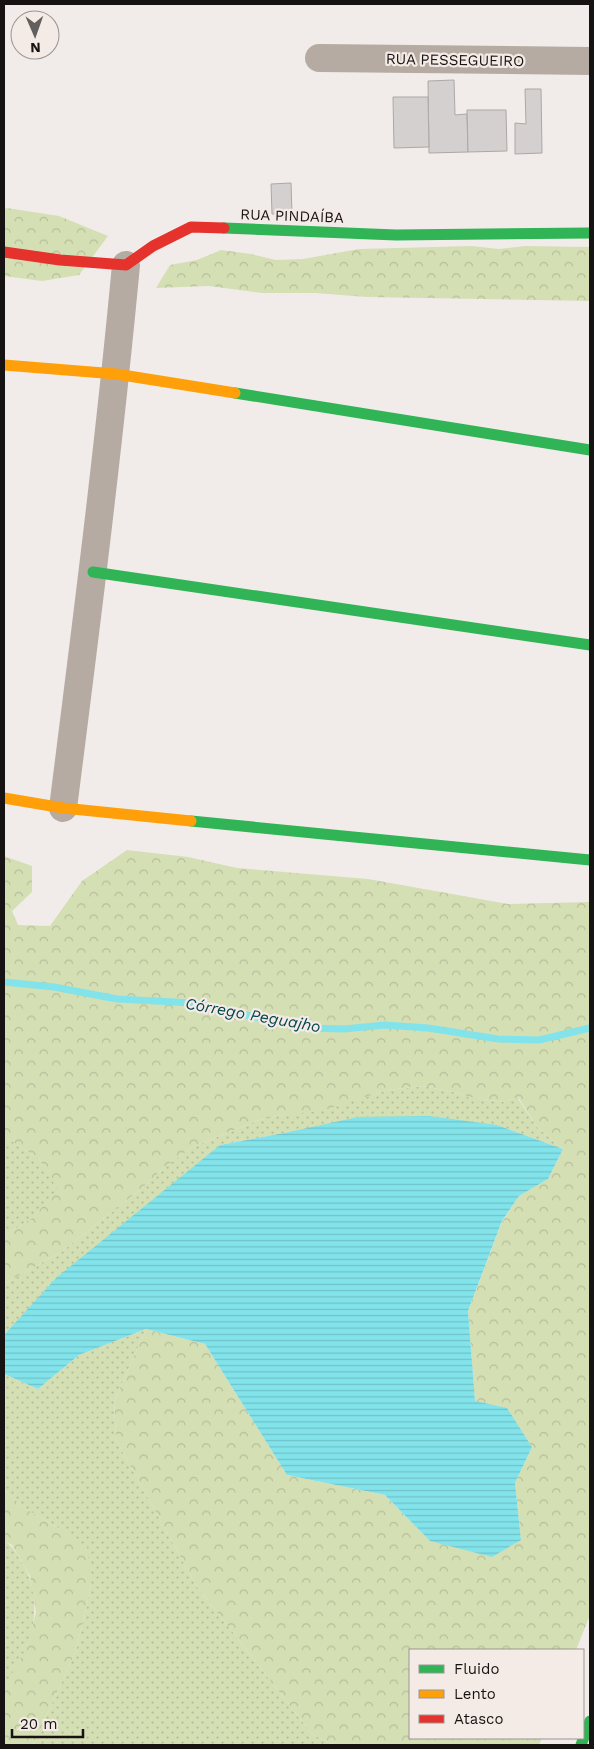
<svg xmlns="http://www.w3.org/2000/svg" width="594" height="1749" viewBox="0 0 594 1749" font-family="'Work Sans',sans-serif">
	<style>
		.grass { fill: url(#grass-dots) }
		.forest { fill: url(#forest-crowns) }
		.water { fill: url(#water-rules) }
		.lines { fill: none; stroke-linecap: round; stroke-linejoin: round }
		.stream { stroke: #82e3eb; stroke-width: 7 }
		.building { fill: #d4d0cf; stroke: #aca8a7 }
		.street { stroke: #b6aba3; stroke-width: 28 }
		.fast { stroke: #30b455; stroke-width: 11 }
		.slow { stroke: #ff9f0a; stroke-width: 11 }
		.jam { stroke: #e5322d; stroke-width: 11 }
		.labels { text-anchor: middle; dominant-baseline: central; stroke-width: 4.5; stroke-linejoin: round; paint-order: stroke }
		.street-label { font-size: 15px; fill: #161312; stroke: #f4ebe7 }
		.water-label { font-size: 16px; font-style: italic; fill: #06474c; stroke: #f4ebe7 }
	</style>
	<defs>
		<pattern id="grass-dots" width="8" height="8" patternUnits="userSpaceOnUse" patternTransform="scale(1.25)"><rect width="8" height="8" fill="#d5dfb4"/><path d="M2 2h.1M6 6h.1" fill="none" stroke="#b6be9a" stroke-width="1.8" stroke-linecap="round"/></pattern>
		<pattern id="forest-crowns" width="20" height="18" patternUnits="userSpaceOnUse" patternTransform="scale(1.25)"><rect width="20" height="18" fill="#d5dfb4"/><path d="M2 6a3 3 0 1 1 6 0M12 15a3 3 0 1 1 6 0" fill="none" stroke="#b6be9a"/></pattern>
		<pattern id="water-rules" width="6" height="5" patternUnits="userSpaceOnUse" patternTransform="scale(1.25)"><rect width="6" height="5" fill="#82e3eb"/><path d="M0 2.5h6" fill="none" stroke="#70c2c8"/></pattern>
	</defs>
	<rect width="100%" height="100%" fill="#f1ecea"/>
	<g class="grass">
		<path d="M 423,1086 L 459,1093 L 468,1097 L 503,1102 L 517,1097 L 537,1127 L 563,1149 L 497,1125 L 289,1132 L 220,1145 L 4,1335 L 4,1284 L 61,1252 L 141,1189 L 167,1165 L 195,1146 L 259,1120 L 355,1100 L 388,1090 Z"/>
		<path d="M 4,1138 L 7,1138 L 39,1159 L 59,1190 L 31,1219 L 4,1236 Z"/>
		<path d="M 146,1329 L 114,1402 L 116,1440 L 196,1585 L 312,1734 L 334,1745 L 33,1745 L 75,1653 L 84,1619 L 91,1583 L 57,1527 L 26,1509 L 4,1490 L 4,1374 L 38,1389 L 79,1355 Z"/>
		<path d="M 4,1541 C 14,1546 17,1555 23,1564 C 38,1588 37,1621 27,1647 C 20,1663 10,1677 4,1693 Z"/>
	</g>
	<g class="forest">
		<path d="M 7,208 L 59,216 L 108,236 L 79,275 L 42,281 L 4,276 L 4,209 Z"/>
		<path d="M 472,246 L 499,249 L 525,246 L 590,247 L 590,301 L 367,297 L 315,293 L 262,293 L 209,286 L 156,288 L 170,265 L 197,260 L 221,250 L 251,254 L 276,260 L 303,259 L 359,249 Z"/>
		<path d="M 127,850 L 188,857 L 237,868 L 368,879 L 508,904 L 590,902 L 590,1615 L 576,1650 L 410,1650 L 410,1738 L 542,1738 L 539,1745 L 334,1745 L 312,1734 L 196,1585 L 116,1440 L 114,1402 L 146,1329 L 205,1344 L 287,1475 L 385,1495 L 430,1541 L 521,1540 L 515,1483 L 532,1447 L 507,1409 L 475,1402 L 468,1311 L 502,1222 L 519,1196 L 548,1179 L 563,1149 L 537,1127 L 518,1097 L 503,1102 L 468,1097 L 459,1093 L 423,1086 L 388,1090 L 321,1111 L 283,1115 L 259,1120 L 195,1146 L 167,1165 L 141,1189 L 61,1252 L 4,1284 L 4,1236 L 31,1219 L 58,1190 L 39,1159 L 7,1138 L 4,1138 L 4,856 L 32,866 L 32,892 L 12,911 L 18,925 L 50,926 L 82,881 Z"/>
		<path d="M 4,1490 L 26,1509 L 57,1527 L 87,1547 L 91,1583 L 84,1619 L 75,1653 L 33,1745 L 4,1745 L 4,1693 L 10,1677 L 27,1647 L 36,1612 L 30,1576 L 12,1545 L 4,1541 Z"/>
	</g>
	<path class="water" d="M 429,1116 L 497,1125 L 563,1149 L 548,1179 L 519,1196 L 502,1221 L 468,1311 L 475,1401 L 507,1408 L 532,1447 L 515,1483 L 521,1540 L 492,1557 L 430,1541 L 385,1495 L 287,1475 L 205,1344 L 146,1329 L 79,1355 L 38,1389 L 4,1374 L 4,1335 L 56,1278 L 220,1145 L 289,1132 L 358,1117 Z"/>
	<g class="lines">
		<path class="stream" d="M 4,982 L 54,987 L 117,999 L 193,1003 L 304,1028 L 344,1029 L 385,1025 L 428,1028 L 498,1039 L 539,1040 L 590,1028"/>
	</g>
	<g class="building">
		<path d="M 454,80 L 455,115 L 467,114 L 468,152 L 429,153 L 428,81 Z"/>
		<path d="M 525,89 L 541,89 L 542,153 L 515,154 L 515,123 L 526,124 Z"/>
		<path d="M 393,97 L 428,97 L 429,147 L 394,148 Z"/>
		<path d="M 467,110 L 506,110 L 507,151 L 468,152 Z"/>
		<path d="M 291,183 L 292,214 L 272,214 L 271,184 Z"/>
	</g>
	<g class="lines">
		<g class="street">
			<path d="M 319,58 L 590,61"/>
			<path d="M 63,808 C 86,627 109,446 126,265"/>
		</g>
		<g class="fast">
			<path d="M 224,228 L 396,235 L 590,233"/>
			<path d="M 235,393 L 590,450"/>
			<path d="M 93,572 L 590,645"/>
			<path d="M 191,821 L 590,860"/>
			<path d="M 581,1745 L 590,1721"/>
		</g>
		<g class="slow">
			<path d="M 4,365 L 116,374 L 235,393"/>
			<path d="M 4,798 L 63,808 L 191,821"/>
		</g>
		<path class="jam" d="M 4,252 L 60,260 L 126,265 L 153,246 L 191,227 L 224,228"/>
	</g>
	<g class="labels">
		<g class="street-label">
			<text transform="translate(455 60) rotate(1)">RUA PESSEGUEIRO</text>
			<text transform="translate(292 216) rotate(2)">RUA PINDAÍBA</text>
		</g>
		<g class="water-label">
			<text transform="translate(253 1015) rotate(10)">Córrego Peguajho</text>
		</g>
	</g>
	<rect width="594" height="1749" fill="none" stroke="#161312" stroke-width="10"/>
	<rect x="409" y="1649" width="175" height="90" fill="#f4ebe7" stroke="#9b9592"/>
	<rect x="419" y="1665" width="25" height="8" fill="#30b455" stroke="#9b9592"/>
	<text x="454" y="1674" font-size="15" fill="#161312">Fluido</text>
	<rect x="419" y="1690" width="25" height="8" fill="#ff9f0a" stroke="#9b9592"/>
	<text x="454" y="1699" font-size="15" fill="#161312">Lento</text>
	<rect x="419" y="1715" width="25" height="8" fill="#e5322d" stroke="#9b9592"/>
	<text x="454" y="1724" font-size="15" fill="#161312">Atasco</text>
	<g transform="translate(35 35) rotate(178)"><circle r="24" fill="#f4ebe7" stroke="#9b9592"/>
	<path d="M0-4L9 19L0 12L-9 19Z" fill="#635f5e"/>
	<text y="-8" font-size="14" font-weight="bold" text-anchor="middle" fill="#161312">N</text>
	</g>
	<path d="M12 1729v8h71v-8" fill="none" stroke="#161312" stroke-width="2.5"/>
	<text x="20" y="1729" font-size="15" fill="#161312" stroke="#f4ebe7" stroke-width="4" paint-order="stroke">20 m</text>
</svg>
